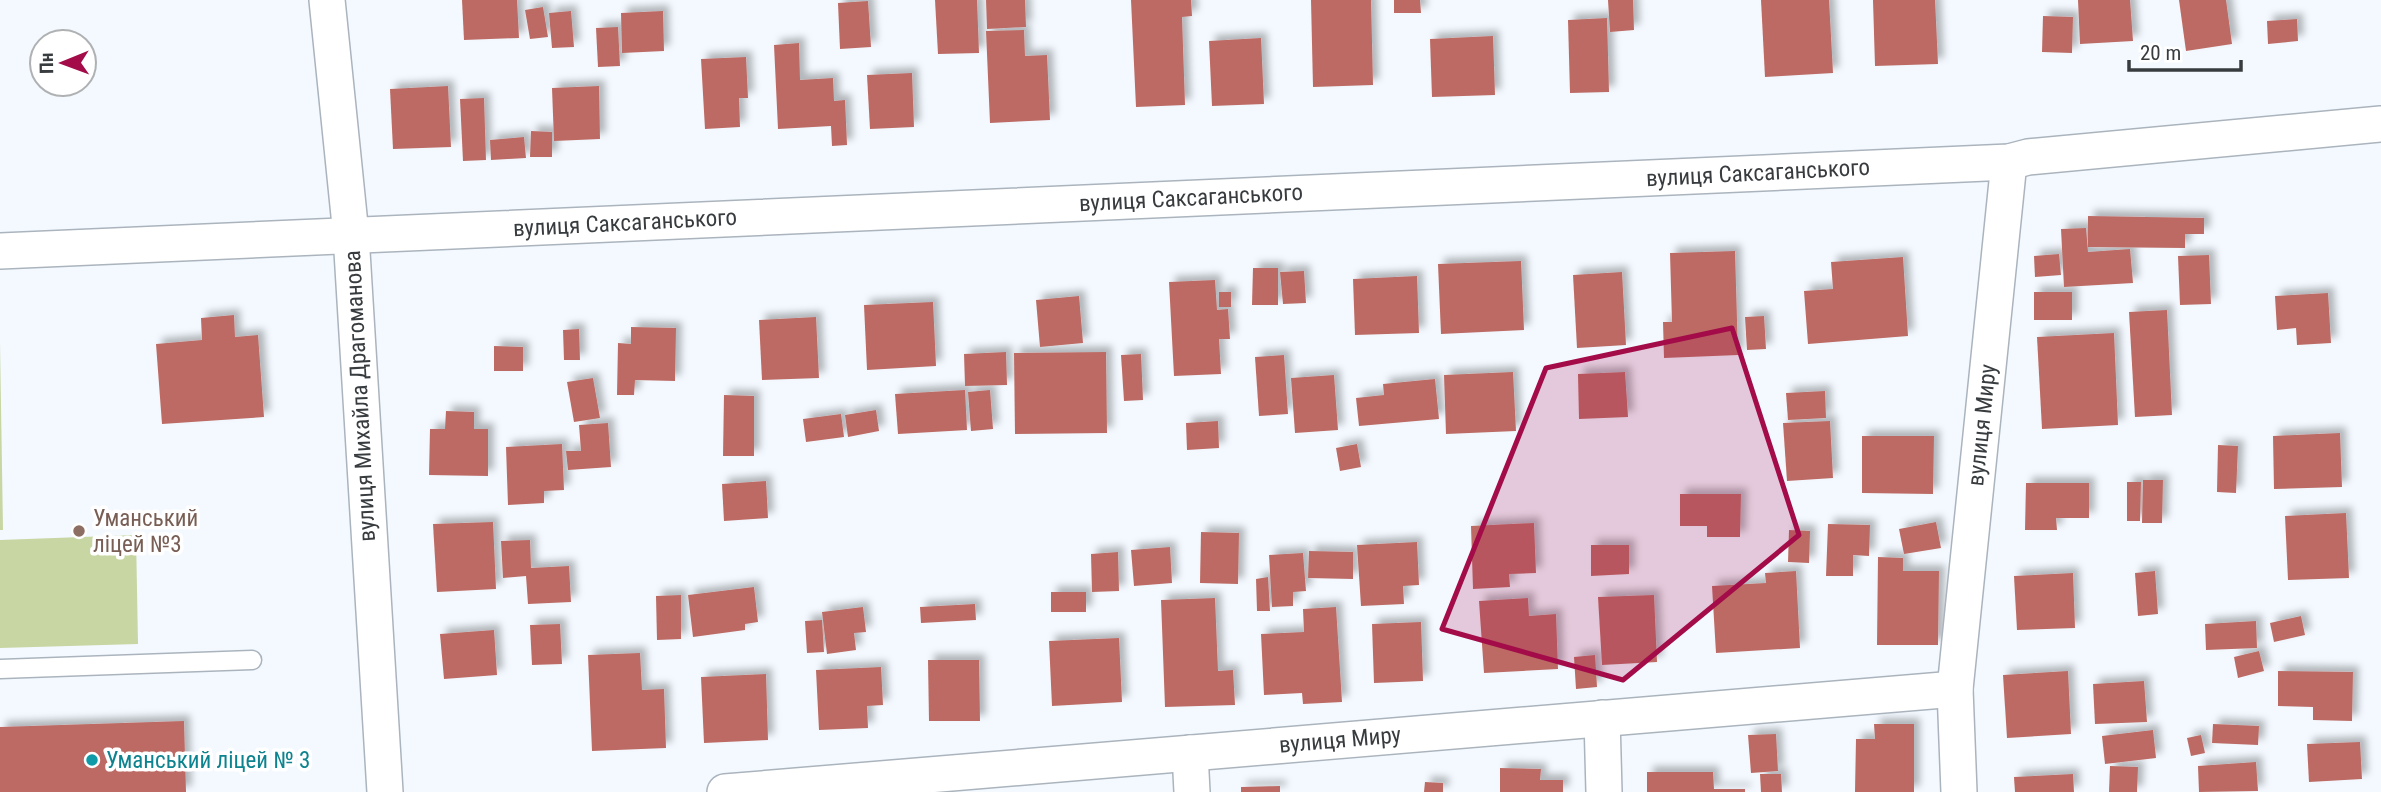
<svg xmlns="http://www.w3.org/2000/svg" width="2381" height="792" viewBox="0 0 2381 792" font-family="'Roboto Condensed',sans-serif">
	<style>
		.green { fill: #c7d6a2 }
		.building { fill: #bc6b64; filter: url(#shadow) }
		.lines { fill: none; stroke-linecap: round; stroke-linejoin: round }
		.service-casing { stroke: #abb4bd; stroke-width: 21 }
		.minor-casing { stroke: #abb4bd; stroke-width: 38 }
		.service { stroke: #fff; stroke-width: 18 }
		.minor { stroke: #fff; stroke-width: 35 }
		.marked { fill: #a30c49; fill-opacity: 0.2; stroke: #a30c49; stroke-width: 5; stroke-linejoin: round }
		.education-dot { fill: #8d6e63; stroke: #fff; stroke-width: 2.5 }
		.culture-dot { fill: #0f9aa8; stroke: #fff; stroke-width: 2.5 }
		.labels { text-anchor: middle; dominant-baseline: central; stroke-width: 7; stroke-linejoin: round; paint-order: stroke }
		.street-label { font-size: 23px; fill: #383c3f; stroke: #fff }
		.education-label { font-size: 23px; fill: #785e54; stroke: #fff; text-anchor: start }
		.culture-label { font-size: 23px; fill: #0d838f; stroke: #fff; text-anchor: start }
	</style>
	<defs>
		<filter id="shadow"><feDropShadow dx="6" dy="-6" stdDeviation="3.5" flood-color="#0004"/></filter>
	</defs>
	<rect width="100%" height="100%" fill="#f3f9ff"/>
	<g class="green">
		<path d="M 0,343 L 3,530 L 0,530 Z"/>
		<path d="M 136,535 L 138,644 L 0,648 L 0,540 Z"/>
	</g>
	<g class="building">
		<path d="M 462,0 L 517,0 L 519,38 L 464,40 Z"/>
		<path d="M 935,0 L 977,0 L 979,53 L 938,54 Z"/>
		<path d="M 986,0 L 1025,0 L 1026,27 L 987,29 Z"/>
		<path d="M 1131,0 L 1191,0 L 1192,16 L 1182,17 L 1185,105 L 1136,107 Z"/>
		<path d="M 1311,0 L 1371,0 L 1373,85 L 1313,87 Z"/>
		<path d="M 1394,0 L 1420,0 L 1421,13 L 1394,13 Z"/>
		<path d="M 1608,0 L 1633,0 L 1634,30 L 1610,32 Z"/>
		<path d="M 1761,0 L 1829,0 L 1833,73 L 1765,77 Z"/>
		<path d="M 1873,0 L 1935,0 L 1938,64 L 1875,66 Z"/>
		<path d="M 2078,0 L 2130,0 L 2133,41 L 2080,44 Z"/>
		<path d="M 2179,0 L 2226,0 L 2232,44 L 2186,51 Z"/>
		<path d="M 868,1 L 871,47 L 840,49 L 838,3 Z"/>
		<path d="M 543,7 L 548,37 L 530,39 L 525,10 Z"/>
		<path d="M 571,11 L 574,47 L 552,48 L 549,13 Z"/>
		<path d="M 663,11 L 664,51 L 622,53 L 621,13 Z"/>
		<path d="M 2043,16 L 2073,17 L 2072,53 L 2042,52 Z"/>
		<path d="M 1607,18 L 1609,92 L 1570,93 L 1568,20 Z"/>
		<path d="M 2297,19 L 2298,41 L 2268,44 L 2267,21 Z"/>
		<path d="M 618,27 L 620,66 L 598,67 L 596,28 Z"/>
		<path d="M 1024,30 L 1025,56 L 1047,55 L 1050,120 L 990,123 L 986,31 Z"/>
		<path d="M 1493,36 L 1495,95 L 1432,97 L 1430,39 Z"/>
		<path d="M 1261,38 L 1264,104 L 1212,106 L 1209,41 Z"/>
		<path d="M 799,43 L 800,80 L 833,78 L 834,101 L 845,100 L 847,145 L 832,146 L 831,126 L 778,129 L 774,45 Z"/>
		<path d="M 746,57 L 748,98 L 739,98 L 740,127 L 705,129 L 701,59 Z"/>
		<path d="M 912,73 L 914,127 L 870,129 L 867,75 Z"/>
		<path d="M 448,86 L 451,147 L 393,149 L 390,89 Z"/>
		<path d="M 599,86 L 600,139 L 554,141 L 552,88 Z"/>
		<path d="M 484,98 L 486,160 L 463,161 L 460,99 Z"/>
		<path d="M 531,131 L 552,132 L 552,157 L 530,157 Z"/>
		<path d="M 524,137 L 526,158 L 491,160 L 490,140 Z"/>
		<path d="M 2088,216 L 2204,218 L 2204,234 L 2185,234 L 2185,248 L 2088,247 Z"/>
		<path d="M 2086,228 L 2088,252 L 2130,249 L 2133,283 L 2064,287 L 2061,229 Z"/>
		<path d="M 1735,251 L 1738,355 L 1664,358 L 1663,322 L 1672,322 L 1670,253 Z"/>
		<path d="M 2059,254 L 2061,275 L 2035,277 L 2034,256 Z"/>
		<path d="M 2209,255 L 2211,304 L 2180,305 L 2178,256 Z"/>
		<path d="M 1903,257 L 1908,336 L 1808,344 L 1804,291 L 1833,289 L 1831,262 Z"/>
		<path d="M 1521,261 L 1524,330 L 1441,334 L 1438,264 Z"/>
		<path d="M 1253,268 L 1278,268 L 1278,305 L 1252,305 Z"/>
		<path d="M 1304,271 L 1306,303 L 1283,304 L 1280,272 Z"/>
		<path d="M 1622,272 L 1626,345 L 1577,348 L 1573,275 Z"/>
		<path d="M 1417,276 L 1419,333 L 1355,335 L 1353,279 Z"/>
		<path d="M 1215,280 L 1217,310 L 1228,309 L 1230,339 L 1219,339 L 1221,374 L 1174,376 L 1169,282 Z"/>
		<rect x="1219" y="292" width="12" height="15"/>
		<rect x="2034" y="292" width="38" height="28"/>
		<path d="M 2328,293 L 2331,343 L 2297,345 L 2296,328 L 2277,330 L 2275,296 Z"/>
		<path d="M 1079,296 L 1083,343 L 1040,347 L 1036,300 Z"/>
		<path d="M 933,302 L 936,366 L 867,370 L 864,305 Z"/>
		<path d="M 2167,310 L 2172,415 L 2135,417 L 2129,312 Z"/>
		<path d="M 234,315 L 235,337 L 258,335 L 264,417 L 162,424 L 156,344 L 202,340 L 201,318 Z"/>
		<path d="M 1764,316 L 1766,349 L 1747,350 L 1745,317 Z"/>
		<path d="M 816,317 L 819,378 L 762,380 L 759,320 Z"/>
		<path d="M 631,327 L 676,328 L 675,381 L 635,380 L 634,395 L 617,395 L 618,343 L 631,344 Z"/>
		<path d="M 579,329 L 580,360 L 564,360 L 563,330 Z"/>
		<path d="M 2114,333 L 2118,425 L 2042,429 L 2037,337 Z"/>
		<path d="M 494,346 L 523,347 L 523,371 L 494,371 Z"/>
		<path d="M 1006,352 L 1007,385 L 965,386 L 964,354 Z"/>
		<path d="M 1106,352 L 1107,433 L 1015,434 L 1014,353 Z"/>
		<path d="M 1141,354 L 1143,400 L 1124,401 L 1121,355 Z"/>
		<path d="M 1284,355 L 1288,414 L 1259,416 L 1255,357 Z"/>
		<path d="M 1513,372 L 1516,431 L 1446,434 L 1444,375 Z"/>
		<path d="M 1625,372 L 1628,417 L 1579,419 L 1578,374 Z"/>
		<path d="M 1334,375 L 1338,430 L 1295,433 L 1291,378 Z"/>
		<path d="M 593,378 L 600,418 L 574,422 L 567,382 Z"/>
		<path d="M 1435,379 L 1439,419 L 1359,426 L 1356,398 L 1384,395 L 1383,384 Z"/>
		<path d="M 965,390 L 967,430 L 898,434 L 895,394 Z"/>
		<path d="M 990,390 L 993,429 L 971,431 L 968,392 Z"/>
		<path d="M 1825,391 L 1826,418 L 1788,420 L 1786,393 Z"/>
		<path d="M 724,395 L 754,396 L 754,456 L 723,456 Z"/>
		<path d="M 876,410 L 879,431 L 848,437 L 845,415 Z"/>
		<path d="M 446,411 L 474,412 L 474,429 L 488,429 L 488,476 L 429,475 L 430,429 L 445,429 Z"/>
		<path d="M 841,414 L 844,437 L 806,442 L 803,419 Z"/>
		<path d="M 1218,421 L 1219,448 L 1187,450 L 1186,423 Z"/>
		<path d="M 1830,421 L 1833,478 L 1787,481 L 1783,423 Z"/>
		<path d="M 608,423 L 611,467 L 568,470 L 566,451 L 581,451 L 579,425 Z"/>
		<path d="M 2340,433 L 2342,487 L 2274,489 L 2273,436 Z"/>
		<path d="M 1862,436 L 1934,436 L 1933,494 L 1862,493 Z"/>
		<path d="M 562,444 L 564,490 L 544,491 L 544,503 L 508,505 L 506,447 Z"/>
		<path d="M 1357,444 L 1361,467 L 1340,471 L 1336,448 Z"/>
		<path d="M 2218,445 L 2238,446 L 2236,493 L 2217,492 Z"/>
		<path d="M 2143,480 L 2163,480 L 2162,523 L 2142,523 Z"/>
		<path d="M 766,481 L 768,518 L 724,521 L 722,484 Z"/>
		<path d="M 2127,482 L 2141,482 L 2140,521 L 2127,521 Z"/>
		<path d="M 2026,483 L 2089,483 L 2089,518 L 2056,518 L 2057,530 L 2025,530 Z"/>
		<path d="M 1680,494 L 1741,494 L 1740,537 L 1707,537 L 1707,526 L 1680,526 Z"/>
		<path d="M 2346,513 L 2349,578 L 2288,580 L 2285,516 Z"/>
		<path d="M 493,522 L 496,589 L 437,592 L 433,524 Z"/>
		<path d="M 1936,522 L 1941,548 L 1904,554 L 1899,529 Z"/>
		<path d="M 1534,523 L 1536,573 L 1509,574 L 1510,587 L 1473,589 L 1471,526 Z"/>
		<path d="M 1828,524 L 1870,525 L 1869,556 L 1853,555 L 1853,576 L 1826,576 Z"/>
		<path d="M 1789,530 L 1810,531 L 1809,563 L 1788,562 Z"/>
		<path d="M 1201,532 L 1239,533 L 1238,584 L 1200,583 Z"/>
		<path d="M 530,540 L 531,568 L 569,566 L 571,602 L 528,604 L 526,576 L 503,578 L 501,541 Z"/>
		<path d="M 1417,542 L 1419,585 L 1403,586 L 1404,604 L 1361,606 L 1357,545 Z"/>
		<path d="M 1591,545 L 1629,545 L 1629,574 L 1591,576 Z"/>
		<path d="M 1170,547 L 1172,583 L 1134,586 L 1131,550 Z"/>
		<path d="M 1309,551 L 1353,552 L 1353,579 L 1308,578 Z"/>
		<path d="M 1118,552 L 1119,591 L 1092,592 L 1091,554 Z"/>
		<path d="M 1303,553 L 1306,591 L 1293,592 L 1293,606 L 1272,607 L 1269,555 Z"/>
		<path d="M 1878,557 L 1903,558 L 1903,571 L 1939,571 L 1938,645 L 1877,645 Z"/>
		<path d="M 1796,571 L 1800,648 L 1716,653 L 1712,586 L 1766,583 L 1765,573 Z"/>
		<path d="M 2155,571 L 2158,614 L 2138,616 L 2135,573 Z"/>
		<path d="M 2073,573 L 2075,628 L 2017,630 L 2014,576 Z"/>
		<path d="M 1268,577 L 1270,611 L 1257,611 L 1256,579 Z"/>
		<path d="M 754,587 L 758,622 L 745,624 L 745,630 L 693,637 L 688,595 Z"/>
		<rect x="1051" y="592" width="35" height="20"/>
		<path d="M 681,595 L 681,639 L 657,640 L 656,596 Z"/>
		<path d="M 1654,595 L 1657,662 L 1602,665 L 1598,597 Z"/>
		<path d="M 1215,598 L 1218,671 L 1233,670 L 1235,705 L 1165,707 L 1161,600 Z"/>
		<path d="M 1528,598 L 1529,616 L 1556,614 L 1558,669 L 1484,673 L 1479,601 Z"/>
		<path d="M 975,604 L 976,620 L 921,623 L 920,607 Z"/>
		<path d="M 863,607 L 866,632 L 854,633 L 856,650 L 827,654 L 822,612 Z"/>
		<path d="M 1336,607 L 1342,702 L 1303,704 L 1302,693 L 1264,695 L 1261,634 L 1304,632 L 1303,609 Z"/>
		<path d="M 2301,616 L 2305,635 L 2274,642 L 2270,623 Z"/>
		<path d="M 822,620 L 824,652 L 807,653 L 805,621 Z"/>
		<path d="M 2256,621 L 2257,648 L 2206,650 L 2205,624 Z"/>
		<path d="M 1421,622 L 1423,681 L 1374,683 L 1372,624 Z"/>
		<path d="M 560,624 L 562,664 L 532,665 L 530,625 Z"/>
		<path d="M 494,630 L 497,675 L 444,679 L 440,634 Z"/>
		<path d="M 1119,638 L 1122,702 L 1052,706 L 1049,641 Z"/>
		<path d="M 2259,651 L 2264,671 L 2238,678 L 2234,657 Z"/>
		<path d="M 640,653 L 642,690 L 664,689 L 666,748 L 592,751 L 588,655 Z"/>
		<path d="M 1595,655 L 1597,687 L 1576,689 L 1574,657 Z"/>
		<path d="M 928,660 L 979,660 L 980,721 L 929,721 Z"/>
		<path d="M 881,667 L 883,705 L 867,706 L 868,728 L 819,730 L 816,670 Z"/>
		<path d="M 2068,671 L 2071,734 L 2007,738 L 2003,675 Z"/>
		<path d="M 2278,671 L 2353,672 L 2352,721 L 2313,720 L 2313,707 L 2278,706 Z"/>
		<path d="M 766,674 L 768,740 L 704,743 L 701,677 Z"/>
		<path d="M 2144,681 L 2147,722 L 2095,724 L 2093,684 Z"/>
		<path d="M 184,721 L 186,792 L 0,792 L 0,727 Z"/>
		<path d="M 1874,724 L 1914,724 L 1914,792 L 1855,792 L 1856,739 L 1875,739 Z"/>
		<path d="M 2213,724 L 2259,726 L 2258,745 L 2212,743 Z"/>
		<path d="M 2153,730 L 2156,758 L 2105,764 L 2102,736 Z"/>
		<path d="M 1776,734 L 1778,771 L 1751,773 L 1748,735 Z"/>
		<path d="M 2201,735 L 2205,753 L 2191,756 L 2187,738 Z"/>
		<path d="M 2360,742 L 2362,779 L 2309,782 L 2307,744 Z"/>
		<path d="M 2256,762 L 2258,791 L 2199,792 L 2198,766 Z"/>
		<path d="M 2110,766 L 2138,767 L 2137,792 L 2109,792 Z"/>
		<path d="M 1500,768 L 1541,769 L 1540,780 L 1563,780 L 1563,792 L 1500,792 Z"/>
		<path d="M 1647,772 L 1713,772 L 1714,789 L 1745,789 L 1745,792 L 1647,792 Z"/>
		<path d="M 1760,774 L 1781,774 L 1782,792 L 1761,792 Z"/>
		<path d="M 2073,774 L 2074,792 L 2015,792 L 2014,777 Z"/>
		<path d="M 1425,782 L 1443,783 L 1443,792 L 1424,792 Z"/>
		<path d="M 1280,786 L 1280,792 L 1241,792 L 1241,787 Z"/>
	</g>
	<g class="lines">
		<defs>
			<path id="service" d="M 0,669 L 252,660"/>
			<g id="minor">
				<path d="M 327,0 L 351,235 L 385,792"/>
				<path d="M 0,251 L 2009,162 L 2028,157 L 2381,124"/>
				<path d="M 1602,718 L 1604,792"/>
				<path d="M 1190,753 L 1192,792"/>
				<path d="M 725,792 L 1955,689"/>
				<path d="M 1959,792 L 1955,689 L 2009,162"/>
			</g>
		</defs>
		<use href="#service" class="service-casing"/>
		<use href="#minor" class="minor-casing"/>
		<use href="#service" class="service"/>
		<use href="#minor" class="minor"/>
	</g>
	<path class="marked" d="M 1732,328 L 1799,535 L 1623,680 L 1442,629 L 1546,368 Z"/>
	<circle class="education-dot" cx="79" cy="531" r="7"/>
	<circle class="culture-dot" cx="92" cy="760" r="7"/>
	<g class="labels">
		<g class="street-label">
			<text transform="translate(1758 173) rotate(-3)">вулиця Саксаганського</text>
			<text transform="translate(1191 198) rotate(-3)">вулиця Саксаганського</text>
			<text transform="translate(625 223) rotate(-3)">вулиця Саксаганського</text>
			<text transform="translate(360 396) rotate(-93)">вулиця Михайла Драгоманова</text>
			<text transform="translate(1982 425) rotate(-84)">вулиця Миру</text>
			<text transform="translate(1340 740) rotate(-5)">вулиця Миру</text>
		</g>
		<g class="education-label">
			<text x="93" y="518">Уманський<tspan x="93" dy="26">ліцей №3</tspan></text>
		</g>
		<g class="culture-label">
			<text x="106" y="760">Уманський ліцей № 3</text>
		</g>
	</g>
	<g transform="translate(63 63) rotate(269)"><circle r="33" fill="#ffffff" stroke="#afb1b2" stroke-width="2"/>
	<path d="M0-5L12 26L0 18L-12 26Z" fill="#a30c49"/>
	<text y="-10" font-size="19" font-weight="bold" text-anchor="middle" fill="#383c3f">Пн</text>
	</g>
	<path d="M2129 60v10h112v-10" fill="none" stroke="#383c3f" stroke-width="3.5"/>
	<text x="2140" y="60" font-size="21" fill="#383c3f" stroke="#ffffff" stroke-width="5" paint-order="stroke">20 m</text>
</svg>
